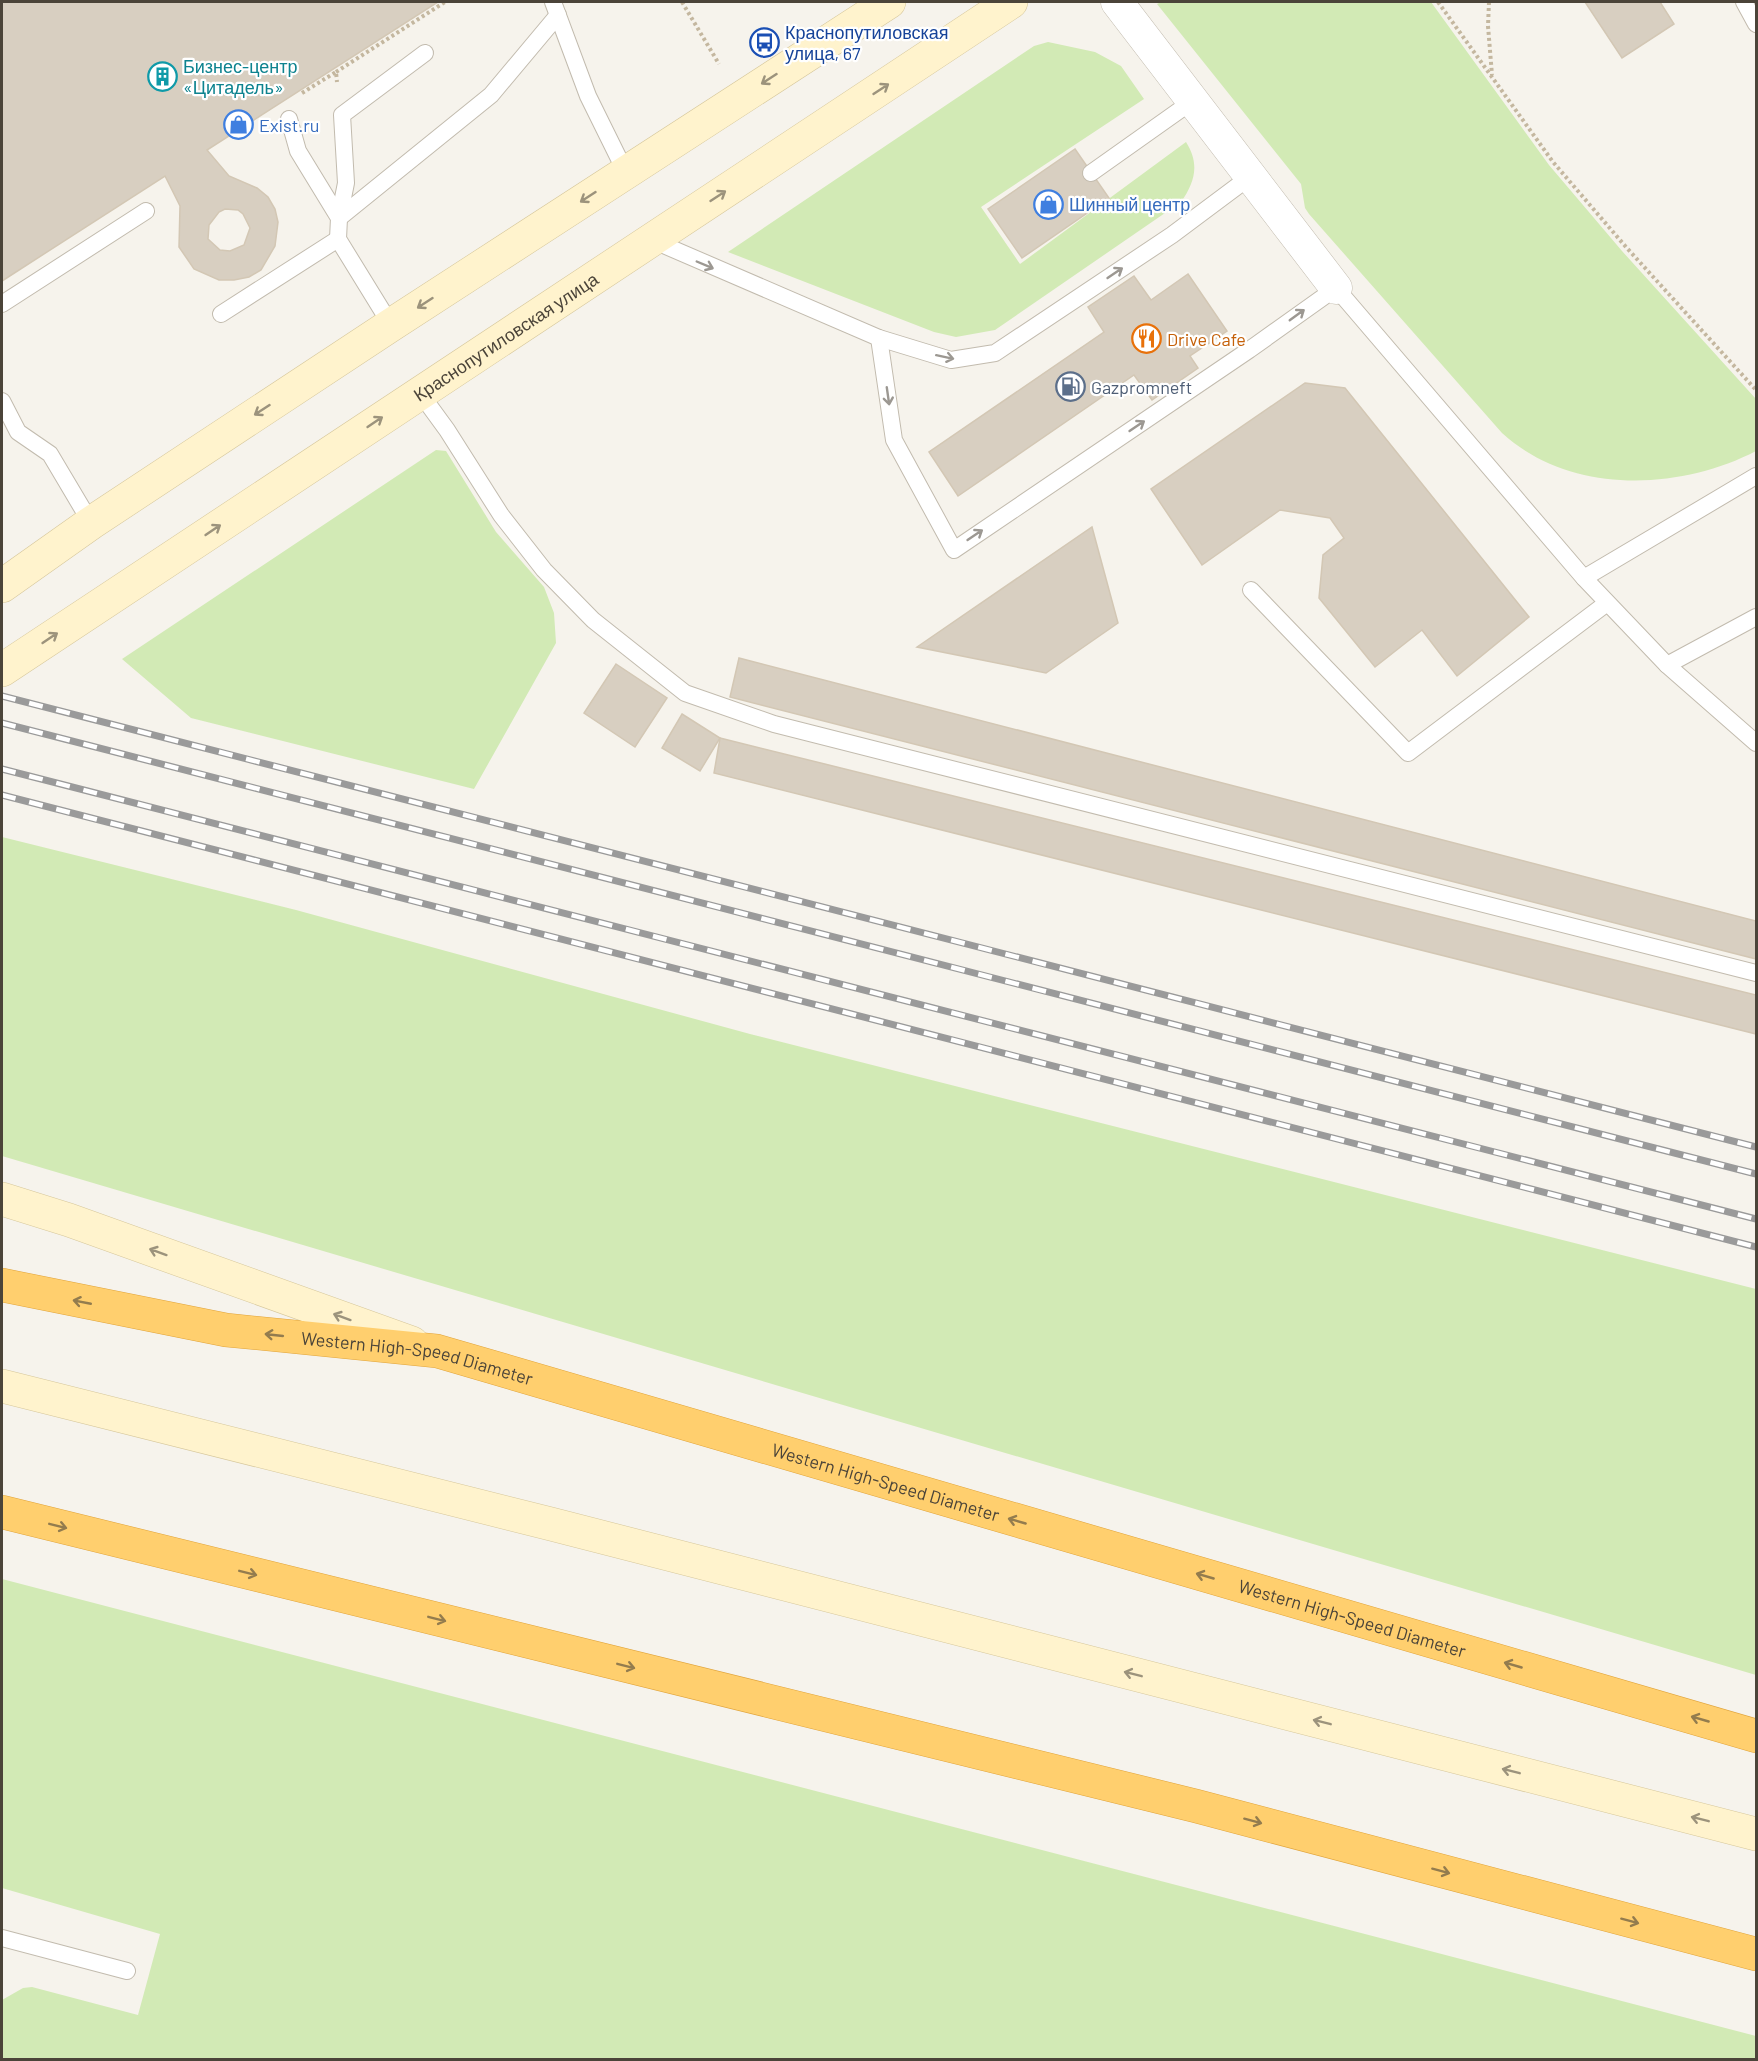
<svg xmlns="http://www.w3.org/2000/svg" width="1758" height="2061" viewBox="0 0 1758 2061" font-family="Barlow,sans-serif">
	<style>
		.green { fill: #d2eab5 }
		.building { fill: #d8cfc1; stroke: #d3c7b4; stroke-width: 1.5; fill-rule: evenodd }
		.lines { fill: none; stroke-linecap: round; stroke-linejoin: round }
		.service-casing { stroke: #c2bbae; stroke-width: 18 }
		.minor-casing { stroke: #c2bbae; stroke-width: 33 }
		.secondary-casing { stroke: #d6c79b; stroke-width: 34 }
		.motorway-casing { stroke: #e0a43c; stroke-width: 34 }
		.path { stroke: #c4b79f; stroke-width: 4; stroke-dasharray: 3 3; stroke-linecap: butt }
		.service { stroke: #fff; stroke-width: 16 }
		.minor { stroke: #fff; stroke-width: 32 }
		.secondary { stroke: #fff3cd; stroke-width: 33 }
		.motorway { stroke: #ffcf6e; stroke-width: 33 }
		.rail-casing { stroke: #9a9a9a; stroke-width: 7 }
		.rail { stroke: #fff; stroke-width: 4.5; stroke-dasharray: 14; stroke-linecap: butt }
		.oneway { stroke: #9c937c }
		.oneway2 { stroke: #9c9892 }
		.oneway3 { stroke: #937c4e }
		.labels { text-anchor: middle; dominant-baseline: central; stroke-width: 4.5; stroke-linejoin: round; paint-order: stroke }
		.transit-label { font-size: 18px; fill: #164399; stroke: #fff; text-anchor: start }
		.culture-label { font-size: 18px; fill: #0d838f; stroke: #fff; text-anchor: start }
		.shop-label { font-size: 18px; fill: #366cbe; stroke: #fff; text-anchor: start }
		.street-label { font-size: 18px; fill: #4b4439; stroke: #fff }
		.food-label { font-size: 18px; fill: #c56008; stroke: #fff; text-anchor: start }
		.service-label { font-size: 18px; fill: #4e5e75; stroke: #fff; text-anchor: start }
	</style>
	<rect width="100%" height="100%" fill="#f6f3ec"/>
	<g class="green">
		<path d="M 1161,2 L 1431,2 L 1549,165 L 1622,251 L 1756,399 L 1756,451 C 1679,491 1570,495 1502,433 L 1309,214 L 1305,208 L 1301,184 L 1157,4 Z"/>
		<path d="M 1048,42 L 1095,52 L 1121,66 L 1144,99 L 981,207 L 1020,264 L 1186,142 C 1200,164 1195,182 1181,202 L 995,330 L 956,337 L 934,332 L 728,252 L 1034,46 Z"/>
		<path d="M 436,450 L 446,451 L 496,532 L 544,587 L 554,613 L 556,643 L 474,789 L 191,718 L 122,659 Z"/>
		<path d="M 2,837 L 296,910 L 750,1034 L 1756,1289 L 1756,1675 L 2,1156 Z"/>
		<path d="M 2,1579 L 1756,2036 L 1756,2059 L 2,2059 L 2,2000 L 23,1988 L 32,1987 L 138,2015 L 160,1934 L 2,1888 Z"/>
	</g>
	<g class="building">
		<path d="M 2,2 L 438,2 L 207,150 L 229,176 L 257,188 L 268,197 L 275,209 L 278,222 L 275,246 L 261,270 L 249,277 L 234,280 L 219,280 L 194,269 L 179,247 L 180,206 L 165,176 L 2,281 ZM 225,209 L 238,210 L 243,214 L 250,228 L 244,245 L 230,251 L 220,250 L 208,239 L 209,225 L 219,212 Z"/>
		<path d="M 1585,2 L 1660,2 L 1674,24 L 1622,58 Z"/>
		<path d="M 1075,149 L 1109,198 L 1022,258 L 988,209 Z"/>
		<path d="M 1188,274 L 1227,331 L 1190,356 L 1198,368 L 1152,400 L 1134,375 L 958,496 L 929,452 L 1104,332 L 1088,307 L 1134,276 L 1151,300 Z"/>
		<path d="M 1305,383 L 1345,388 L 1529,617 L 1457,676 L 1422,630 L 1375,667 L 1319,598 L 1323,555 L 1344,538 L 1330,518 L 1280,510 L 1202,565 L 1151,489 Z"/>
		<path d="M 1092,527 L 1118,623 L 1046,673 L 917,647 Z"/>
		<path d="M 739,658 L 1756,921 L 1756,959 L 730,697 Z"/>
		<path d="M 616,664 L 667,698 L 635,747 L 584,713 Z"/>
		<path d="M 682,714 L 720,738 L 700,771 L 662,748 Z"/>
		<path d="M 720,738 L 1756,995 L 1756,1034 L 714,773 Z"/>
	</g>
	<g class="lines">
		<defs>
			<g id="service">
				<path d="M 553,2 L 588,96 L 626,173"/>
				<path d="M 1744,2 L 1756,24"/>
				<path d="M 289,119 L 298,151 L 339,218 L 338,239 L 391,325"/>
				<path d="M 1091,173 L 1194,100"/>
				<path d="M 339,218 L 491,95 L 558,15"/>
				<path d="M 339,218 L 346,183 L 342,115 L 425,53"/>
				<path d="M 652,240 L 879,338 L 951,360 L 995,353 L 1172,235 L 1251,176"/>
				<path d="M 2,304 L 146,211"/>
				<path d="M 221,314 L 338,239"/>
				<path d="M 879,338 L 894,440 L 954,550 L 1249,350 L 1336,288 L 1584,578 L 1667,665 L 1756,743"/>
				<path d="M 420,393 L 447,430 L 501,515 L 544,570 L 593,620 L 685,693 L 774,724 L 1756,973"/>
				<path d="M 2,401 L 18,432 L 50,454 L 91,523"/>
				<path d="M 1584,578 L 1756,476"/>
				<path d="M 1251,590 L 1408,753 L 1607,603"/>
				<path d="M 1667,665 L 1756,617"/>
				<path d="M 2,1938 L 127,1971"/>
			</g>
			<path id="minor" d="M 1117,2 L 1336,288"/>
			<g id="secondary">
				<path d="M 2,586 L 91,523 L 391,325 L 889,2"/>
				<path id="s1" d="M 2,670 L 1011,2"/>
				<path d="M 2,1199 L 69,1220 L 412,1343"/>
				<path d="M 2,1386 L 551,1524 L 1756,1834"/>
			</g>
			<g id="motorway">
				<path id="s2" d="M 2,1285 L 226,1330 L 437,1351 L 1756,1736"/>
				<path d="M 2,1512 L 1196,1806 L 1756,1954"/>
			</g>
		</defs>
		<use href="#service" class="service-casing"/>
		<use href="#minor" class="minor-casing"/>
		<use href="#secondary" class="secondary-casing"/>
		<use href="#motorway" class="motorway-casing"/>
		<g class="path">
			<path d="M 682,2 L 719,64"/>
			<path d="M 1438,2 L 1553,162 L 1626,247 L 1756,390"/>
			<path d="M 1489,2 L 1488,26 L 1492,75"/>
			<path d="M 336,72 L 445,2"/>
			<path d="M 302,93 L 336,72 L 337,82"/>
		</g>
		<use href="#service" class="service"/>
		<use href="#minor" class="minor"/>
		<use href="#secondary" class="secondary"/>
		<use href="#motorway" class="motorway"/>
		<defs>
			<g id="rail">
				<path d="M 2,696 L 1756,1147"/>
				<path d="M 2,723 L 1756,1174"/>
				<path d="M 2,769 L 1756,1219"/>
				<path d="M 2,795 L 1756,1247"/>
			</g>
		</defs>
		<use href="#rail" class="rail-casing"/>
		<use href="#rail" class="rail"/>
	</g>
	<defs><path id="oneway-shaft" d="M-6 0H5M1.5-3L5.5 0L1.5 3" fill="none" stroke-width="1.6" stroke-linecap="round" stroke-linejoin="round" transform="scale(1.5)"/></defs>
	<g class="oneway">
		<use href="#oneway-shaft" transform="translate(769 79) rotate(147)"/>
		<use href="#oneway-shaft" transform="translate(881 89) rotate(-33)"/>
		<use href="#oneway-shaft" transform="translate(718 196) rotate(-33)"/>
		<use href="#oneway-shaft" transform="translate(588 197) rotate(147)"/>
		<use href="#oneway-shaft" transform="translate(425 303) rotate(147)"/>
		<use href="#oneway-shaft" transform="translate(262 410) rotate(147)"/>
		<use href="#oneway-shaft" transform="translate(375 422) rotate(-34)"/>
		<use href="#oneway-shaft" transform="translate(213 530) rotate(-34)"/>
		<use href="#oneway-shaft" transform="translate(50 638) rotate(-34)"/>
		<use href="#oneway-shaft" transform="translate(158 1252) rotate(-160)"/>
		<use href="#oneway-shaft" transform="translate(342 1317) rotate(-160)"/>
		<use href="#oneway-shaft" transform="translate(1133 1674) rotate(-166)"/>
		<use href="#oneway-shaft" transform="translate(1322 1722) rotate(-166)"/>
		<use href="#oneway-shaft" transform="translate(1511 1771) rotate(-166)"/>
		<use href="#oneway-shaft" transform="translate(1700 1819) rotate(-166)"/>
	</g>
	<g class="oneway2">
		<use href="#oneway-shaft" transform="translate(705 265) rotate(23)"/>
		<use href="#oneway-shaft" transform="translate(1115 273) rotate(-34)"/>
		<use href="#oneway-shaft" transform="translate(1297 315) rotate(-36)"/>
		<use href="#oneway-shaft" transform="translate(945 357) rotate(12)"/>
		<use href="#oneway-shaft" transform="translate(888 396) rotate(82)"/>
		<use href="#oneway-shaft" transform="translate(1137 426) rotate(-34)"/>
		<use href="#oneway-shaft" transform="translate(975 535) rotate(-34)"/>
	</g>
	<g class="oneway3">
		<use href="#oneway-shaft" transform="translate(82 1302) rotate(-169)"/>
		<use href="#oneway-shaft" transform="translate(274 1335) rotate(-174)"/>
		<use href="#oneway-shaft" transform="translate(1017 1521) rotate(-164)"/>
		<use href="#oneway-shaft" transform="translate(58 1526) rotate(14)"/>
		<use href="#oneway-shaft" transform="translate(248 1573) rotate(14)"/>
		<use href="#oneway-shaft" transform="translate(1205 1576) rotate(-164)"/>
		<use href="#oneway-shaft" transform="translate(437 1619) rotate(14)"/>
		<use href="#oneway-shaft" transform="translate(1513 1665) rotate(-164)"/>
		<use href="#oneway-shaft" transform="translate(626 1666) rotate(14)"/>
		<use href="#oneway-shaft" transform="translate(1700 1719) rotate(-164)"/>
		<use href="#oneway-shaft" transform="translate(1253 1821) rotate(15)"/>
		<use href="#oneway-shaft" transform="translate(1441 1871) rotate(15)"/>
		<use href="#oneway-shaft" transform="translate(1630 1921) rotate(15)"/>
	</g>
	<defs>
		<symbol id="bus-ring" viewBox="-11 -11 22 22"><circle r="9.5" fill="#fff" stroke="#1a4fb4" stroke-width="1.5"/><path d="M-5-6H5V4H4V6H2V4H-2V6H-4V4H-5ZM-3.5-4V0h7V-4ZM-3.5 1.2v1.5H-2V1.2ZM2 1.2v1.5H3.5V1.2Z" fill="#1a4fb4"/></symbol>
		<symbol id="building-ring" viewBox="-11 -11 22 22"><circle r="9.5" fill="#fff" stroke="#0f9aa8" stroke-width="1.5"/><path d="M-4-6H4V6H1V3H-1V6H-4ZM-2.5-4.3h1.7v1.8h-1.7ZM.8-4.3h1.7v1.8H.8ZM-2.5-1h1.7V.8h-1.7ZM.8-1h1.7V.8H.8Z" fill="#0f9aa8"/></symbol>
		<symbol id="shop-ring" viewBox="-11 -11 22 22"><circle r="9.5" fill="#fff" stroke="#3f7fe0" stroke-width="1.5"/><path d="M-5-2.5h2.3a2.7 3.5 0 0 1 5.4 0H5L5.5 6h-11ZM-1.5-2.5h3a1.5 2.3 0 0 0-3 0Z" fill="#3f7fe0"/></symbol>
		<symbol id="restaurant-ring" viewBox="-11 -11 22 22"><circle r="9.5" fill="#fff" stroke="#e8710a" stroke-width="1.5"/><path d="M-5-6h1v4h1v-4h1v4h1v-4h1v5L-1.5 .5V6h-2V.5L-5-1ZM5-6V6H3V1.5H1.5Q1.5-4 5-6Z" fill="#e8710a"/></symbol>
		<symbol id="fuel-ring" viewBox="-11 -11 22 22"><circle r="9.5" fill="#fff" stroke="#5c6f8a" stroke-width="1.5"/><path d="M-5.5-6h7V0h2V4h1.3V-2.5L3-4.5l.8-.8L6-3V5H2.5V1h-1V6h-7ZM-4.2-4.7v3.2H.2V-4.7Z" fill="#5c6f8a"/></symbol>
	</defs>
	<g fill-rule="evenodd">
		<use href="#bus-ring" x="748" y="26" width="33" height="33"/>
		<use href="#building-ring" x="146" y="60" width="33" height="33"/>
		<use href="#shop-ring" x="222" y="108" width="33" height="33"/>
		<use href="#shop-ring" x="1032" y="188" width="33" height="33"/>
		<use href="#restaurant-ring" x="1130" y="322" width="33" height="33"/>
		<use href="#fuel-ring" x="1054" y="370" width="33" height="33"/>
	</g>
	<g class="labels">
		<g class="transit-label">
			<text x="785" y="32">Краснопутиловская<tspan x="785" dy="21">улица, 67</tspan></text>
		</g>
		<g class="culture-label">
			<text x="183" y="66">Бизнес-центр<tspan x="183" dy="21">«Цитадель»</tspan></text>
		</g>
		<g class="shop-label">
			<text x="259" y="125">Exist.ru</text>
			<text x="1069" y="204">Шинный центр</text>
		</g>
		<g class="street-label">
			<text stroke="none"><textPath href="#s1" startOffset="604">Краснопутиловская улица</textPath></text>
			<text stroke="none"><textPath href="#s2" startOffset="422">Western High-Speed Diameter</textPath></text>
			<text stroke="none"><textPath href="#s2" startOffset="908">Western High-Speed Diameter</textPath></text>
			<text stroke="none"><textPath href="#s2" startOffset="1394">Western High-Speed Diameter</textPath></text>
		</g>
		<g class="food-label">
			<text x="1167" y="339">Drive Cafe</text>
		</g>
		<g class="service-label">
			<text x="1091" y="387">Gazpromneft</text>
		</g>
	</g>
	<rect width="1758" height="2061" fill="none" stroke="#4b4439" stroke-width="6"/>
</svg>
